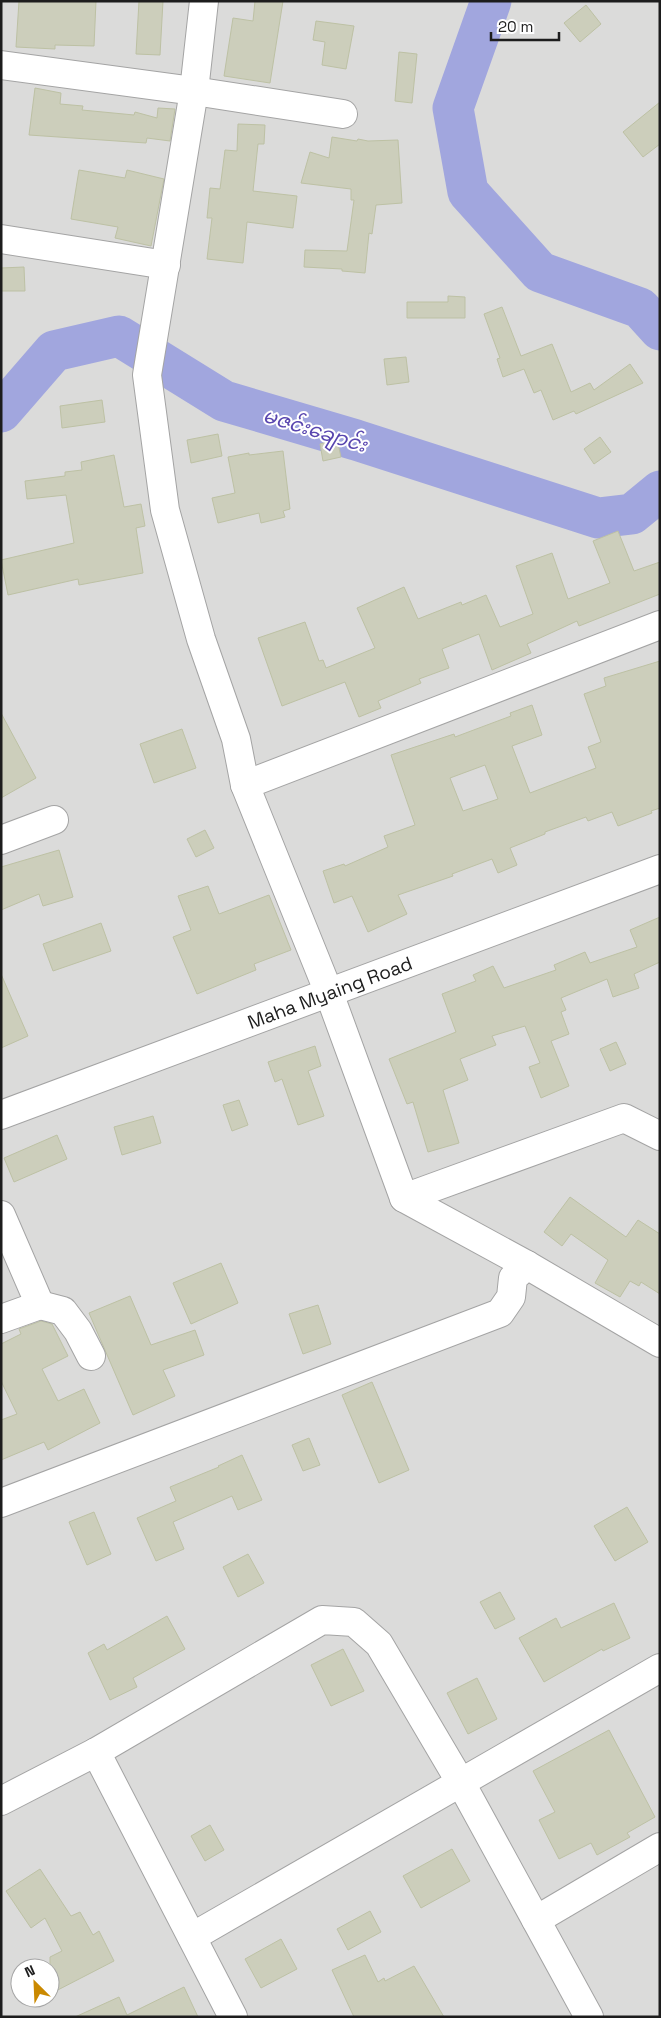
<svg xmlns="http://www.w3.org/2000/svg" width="661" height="2018" viewBox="0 0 661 2018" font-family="'Space Grotesk','Noto Sans Myanmar',sans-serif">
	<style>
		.residential { fill: #dbdbda; fill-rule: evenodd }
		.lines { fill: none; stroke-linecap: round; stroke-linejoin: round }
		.river { stroke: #a1a6de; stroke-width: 41 }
		.building { fill: #cccebb; stroke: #bdc1a4; fill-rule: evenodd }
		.minor-casing { stroke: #a4a4a4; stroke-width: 30 }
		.minor { stroke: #fff; stroke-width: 28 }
		.labels { text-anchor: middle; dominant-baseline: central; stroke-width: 4; stroke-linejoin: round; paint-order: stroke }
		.street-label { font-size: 19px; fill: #1d1d1d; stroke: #fff }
		.water-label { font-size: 20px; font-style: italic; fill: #5946af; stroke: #fff }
	</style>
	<rect width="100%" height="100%" fill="#eaeee2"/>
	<path class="residential" d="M 1,1 L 660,1 L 660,2017 L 1,2017 ZM 20,1968 L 50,1968 L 50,1998 L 20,1998 Z"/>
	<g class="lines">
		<g class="river">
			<path d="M 491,1 L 453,108 L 468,192 L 540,272 L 640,308 L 660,330"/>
			<path d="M 1,412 L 54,351 L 119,336 L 224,401 L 356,440 L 598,518 L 632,514 L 660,491"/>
		</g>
	</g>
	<g class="building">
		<path d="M 19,1 L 96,1 L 94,46 L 55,45 L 55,49 L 16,47 Z"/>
		<path d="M 139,1 L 163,1 L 160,55 L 136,54 Z"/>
		<path d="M 255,1 L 283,1 L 270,83 L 224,76 L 233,18 L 253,21 Z"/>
		<path d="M 586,5 L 601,24 L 580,42 L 564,23 Z"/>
		<path d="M 316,21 L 354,26 L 346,69 L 322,65 L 325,42 L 313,40 Z"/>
		<path d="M 399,52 L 417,54 L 412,103 L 395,101 Z"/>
		<path d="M 35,88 L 61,93 L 60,104 L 83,106 L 82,110 L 134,115 L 135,112 L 157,118 L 158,108 L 175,109 L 170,141 L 147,138 L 146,143 L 29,135 Z"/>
		<path d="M 660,102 L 660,144 L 643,157 L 623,132 Z"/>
		<path d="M 238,124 L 265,125 L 264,144 L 258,144 L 253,191 L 297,196 L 293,228 L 247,222 L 243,263 L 207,259 L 212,218 L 207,218 L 210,188 L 220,189 L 225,150 L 237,151 Z"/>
		<path d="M 332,137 L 357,141 L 358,139 L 368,141 L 398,140 L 402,203 L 376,205 L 372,234 L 369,233 L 365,273 L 342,271 L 342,269 L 304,267 L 305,250 L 347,251 L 354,200 L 351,200 L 351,189 L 301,183 L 310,152 L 329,158 Z"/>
		<path d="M 79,170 L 125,178 L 127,170 L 164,179 L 151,246 L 115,238 L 118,227 L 71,219 Z"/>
		<path d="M 24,267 L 25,291 L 1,291 L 1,268 Z"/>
		<path d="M 448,296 L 465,297 L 465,318 L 407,318 L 407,302 L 448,302 Z"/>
		<path d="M 502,307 L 521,356 L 552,344 L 571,392 L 590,383 L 594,390 L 630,364 L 643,383 L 576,414 L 574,411 L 553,420 L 541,390 L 534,393 L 524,369 L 503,377 L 497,359 L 500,358 L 484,314 Z"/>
		<path d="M 406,357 L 409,382 L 387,385 L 384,359 Z"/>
		<path d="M 102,400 L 105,422 L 62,428 L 60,406 Z"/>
		<path d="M 218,434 L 222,456 L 191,463 L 187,440 Z"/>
		<path d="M 600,437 L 611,452 L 594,464 L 584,449 Z"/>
		<path d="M 337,439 L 341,457 L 323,461 L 320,444 Z"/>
		<path d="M 283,451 L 290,509 L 283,511 L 285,517 L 261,523 L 259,513 L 218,523 L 212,498 L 235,493 L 228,457 L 249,453 L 249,455 Z"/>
		<path d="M 114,455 L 124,507 L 141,504 L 145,526 L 136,528 L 143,573 L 79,585 L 78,579 L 8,595 L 1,560 L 74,543 L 66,495 L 27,499 L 25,481 L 65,476 L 65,472 L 82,470 L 81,462 Z"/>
		<path d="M 618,531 L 634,571 L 660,562 L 660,594 L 579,626 L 577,621 L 527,644 L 531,653 L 492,670 L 479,634 L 442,649 L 449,668 L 419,679 L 421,683 L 378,701 L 381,708 L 359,717 L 345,682 L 282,706 L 258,638 L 305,622 L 319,661 L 323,660 L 326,668 L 375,648 L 357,608 L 404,587 L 418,619 L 461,602 L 462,605 L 486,595 L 500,627 L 533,614 L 516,566 L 552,553 L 568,599 L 610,583 L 593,541 Z"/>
		<path d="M 660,661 L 660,808 L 651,811 L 652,813 L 618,826 L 612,812 L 588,821 L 586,817 L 545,832 L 545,834 L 510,848 L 517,865 L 498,873 L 492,859 L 452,874 L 453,876 L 398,895 L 407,914 L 368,932 L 352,896 L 334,903 L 323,871 L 344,864 L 345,866 L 388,847 L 384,836 L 415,825 L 391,755 L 454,734 L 455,737 L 511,716 L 510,713 L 532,705 L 542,735 L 512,746 L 530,793 L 596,768 L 588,747 L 601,742 L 584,694 L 606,686 L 604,678 ZM 485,765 L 498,799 L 463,811 L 450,778 Z"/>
		<path d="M 1,713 L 36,778 L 1,798 Z"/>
		<path d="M 182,729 L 196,768 L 154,783 L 140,744 Z"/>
		<path d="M 205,830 L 214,848 L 196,857 L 187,839 Z"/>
		<path d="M 59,850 L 73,897 L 43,906 L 39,894 L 1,910 L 1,867 Z"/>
		<path d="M 208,886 L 219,914 L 269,895 L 291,950 L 254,964 L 256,970 L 197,994 L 173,937 L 191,930 L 178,896 Z"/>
		<path d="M 660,917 L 660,962 L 634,974 L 639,988 L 613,997 L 607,979 L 561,998 L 566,1010 L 561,1012 L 569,1034 L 551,1041 L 569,1086 L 541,1098 L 529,1067 L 540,1063 L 525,1026 L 492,1036 L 496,1045 L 460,1059 L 468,1080 L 443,1090 L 459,1143 L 428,1152 L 413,1102 L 407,1104 L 389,1059 L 456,1032 L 442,994 L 476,981 L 473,975 L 493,966 L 504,988 L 556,970 L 554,965 L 585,952 L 590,963 L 637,947 L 630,930 Z"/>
		<path d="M 101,923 L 111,951 L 53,971 L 43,944 Z"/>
		<path d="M 1,974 L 28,1036 L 1,1048 Z"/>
		<path d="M 616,1042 L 626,1064 L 610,1071 L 600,1049 Z"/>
		<path d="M 315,1046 L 321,1066 L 308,1071 L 324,1116 L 298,1125 L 282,1079 L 275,1082 L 268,1062 Z"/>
		<path d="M 239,1100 L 248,1125 L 232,1131 L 223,1105 Z"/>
		<path d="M 153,1116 L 161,1143 L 122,1155 L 114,1127 Z"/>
		<path d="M 57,1135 L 67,1159 L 14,1182 L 4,1158 Z"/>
		<path d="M 570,1197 L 626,1237 L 638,1220 L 660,1234 L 660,1294 L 641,1282 L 639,1286 L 630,1281 L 620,1297 L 595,1283 L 608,1260 L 571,1234 L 562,1246 L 544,1232 Z"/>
		<path d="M 221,1263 L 238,1303 L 191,1324 L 173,1283 Z"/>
		<path d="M 130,1296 L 151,1345 L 195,1330 L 204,1355 L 163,1370 L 175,1396 L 133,1415 L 89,1313 Z"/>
		<path d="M 318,1305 L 331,1344 L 303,1354 L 289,1314 Z"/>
		<path d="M 41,1321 L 52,1324 L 68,1356 L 42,1369 L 58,1401 L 84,1389 L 100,1423 L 48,1450 L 44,1442 L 1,1460 L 1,1420 L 17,1414 L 1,1381 L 1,1344 L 21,1334 L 19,1329 Z"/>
		<path d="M 372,1382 L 409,1470 L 379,1483 L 342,1395 Z"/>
		<path d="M 309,1438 L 320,1465 L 303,1471 L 292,1445 Z"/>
		<path d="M 242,1455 L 262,1500 L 238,1510 L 232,1496 L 173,1522 L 184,1549 L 156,1561 L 137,1518 L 176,1501 L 170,1487 L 219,1467 L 218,1466 Z"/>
		<path d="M 627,1507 L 648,1542 L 615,1561 L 594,1526 Z"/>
		<path d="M 94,1512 L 111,1554 L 87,1565 L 69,1522 Z"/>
		<path d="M 248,1554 L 264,1583 L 238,1597 L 223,1567 Z"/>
		<path d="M 500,1592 L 515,1619 L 495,1629 L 480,1602 Z"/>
		<path d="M 614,1603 L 630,1638 L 603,1651 L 602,1649 L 544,1682 L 519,1638 L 556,1618 L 561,1628 Z"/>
		<path d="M 167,1616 L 185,1649 L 133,1678 L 137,1687 L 110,1700 L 88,1653 L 104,1644 L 107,1650 Z"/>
		<path d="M 343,1649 L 364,1691 L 331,1706 L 311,1665 Z"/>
		<path d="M 477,1678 L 497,1719 L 468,1734 L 447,1693 Z"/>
		<path d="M 609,1730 L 655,1817 L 627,1833 L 630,1837 L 597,1855 L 591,1843 L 559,1859 L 539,1820 L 555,1812 L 533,1771 Z"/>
		<path d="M 210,1825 L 224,1850 L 205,1861 L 191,1836 Z"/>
		<path d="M 452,1849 L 470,1881 L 421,1908 L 403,1876 Z"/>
		<path d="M 40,1869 L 71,1916 L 80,1912 L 93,1935 L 99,1931 L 114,1961 L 50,1994 L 50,1957 L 62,1951 L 45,1918 L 31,1928 L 6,1891 Z"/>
		<path d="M 370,1911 L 381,1932 L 348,1950 L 337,1929 Z"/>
		<path d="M 281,1939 L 297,1969 L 261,1988 L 245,1959 Z"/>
		<path d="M 365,1955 L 378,1982 L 384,1978 L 385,1981 L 414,1966 L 444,2017 L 354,2017 L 332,1970 Z"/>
		<path d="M 184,1987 L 198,2017 L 75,2017 L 119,1997 L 127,2015 Z"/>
	</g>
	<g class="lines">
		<defs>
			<g id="minor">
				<path d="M 204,1 L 194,91 L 147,375 L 165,510 L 201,639 L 236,739 L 245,785 L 329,993 L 404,1198 L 527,1265 L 660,1343"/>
				<path d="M 1,65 L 194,91 L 343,114"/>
				<path d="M 1,239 L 166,265"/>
				<path d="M 245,785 L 660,625"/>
				<path d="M 1,840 L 54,820"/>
				<path id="s1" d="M 1,1115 L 660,869"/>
				<path d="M 404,1198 L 624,1118 L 660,1136"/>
				<path d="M 1,1215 L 40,1305 L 1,1319"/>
				<path d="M 40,1305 L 63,1311 L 78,1331 L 91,1356"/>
				<path d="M 1,1503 L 500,1313 L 511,1297 L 513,1278 L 527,1265"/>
				<path d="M 96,1752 L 233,2017"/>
				<path d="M 1,1801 L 96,1752 L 322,1620 L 354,1622 L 379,1644 L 461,1783 L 589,2017"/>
				<path d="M 536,1920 L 660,1847"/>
				<path d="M 192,1937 L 660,1668"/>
			</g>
		</defs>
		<use href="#minor" class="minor-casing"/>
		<use href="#minor" class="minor"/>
	</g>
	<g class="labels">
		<g class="street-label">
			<text stroke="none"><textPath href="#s1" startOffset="351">Maha Myaing Road</textPath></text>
		</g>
		<g class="water-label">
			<text transform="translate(315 430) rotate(17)">မဇင်းချောင်း</text>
		</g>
	</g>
	<rect width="661" height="2018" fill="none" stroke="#1d1d1d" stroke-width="5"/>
	<g transform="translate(35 1983) rotate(336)"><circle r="24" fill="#ffffff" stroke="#a5a5a5"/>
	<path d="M0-4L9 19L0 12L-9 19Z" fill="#ca8900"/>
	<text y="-8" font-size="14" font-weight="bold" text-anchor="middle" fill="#1d1d1d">N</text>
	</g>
	<path d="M491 32v8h68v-8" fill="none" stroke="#1d1d1d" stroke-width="2.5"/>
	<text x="498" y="32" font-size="15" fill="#1d1d1d" stroke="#ffffff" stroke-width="4" paint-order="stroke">20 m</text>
</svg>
